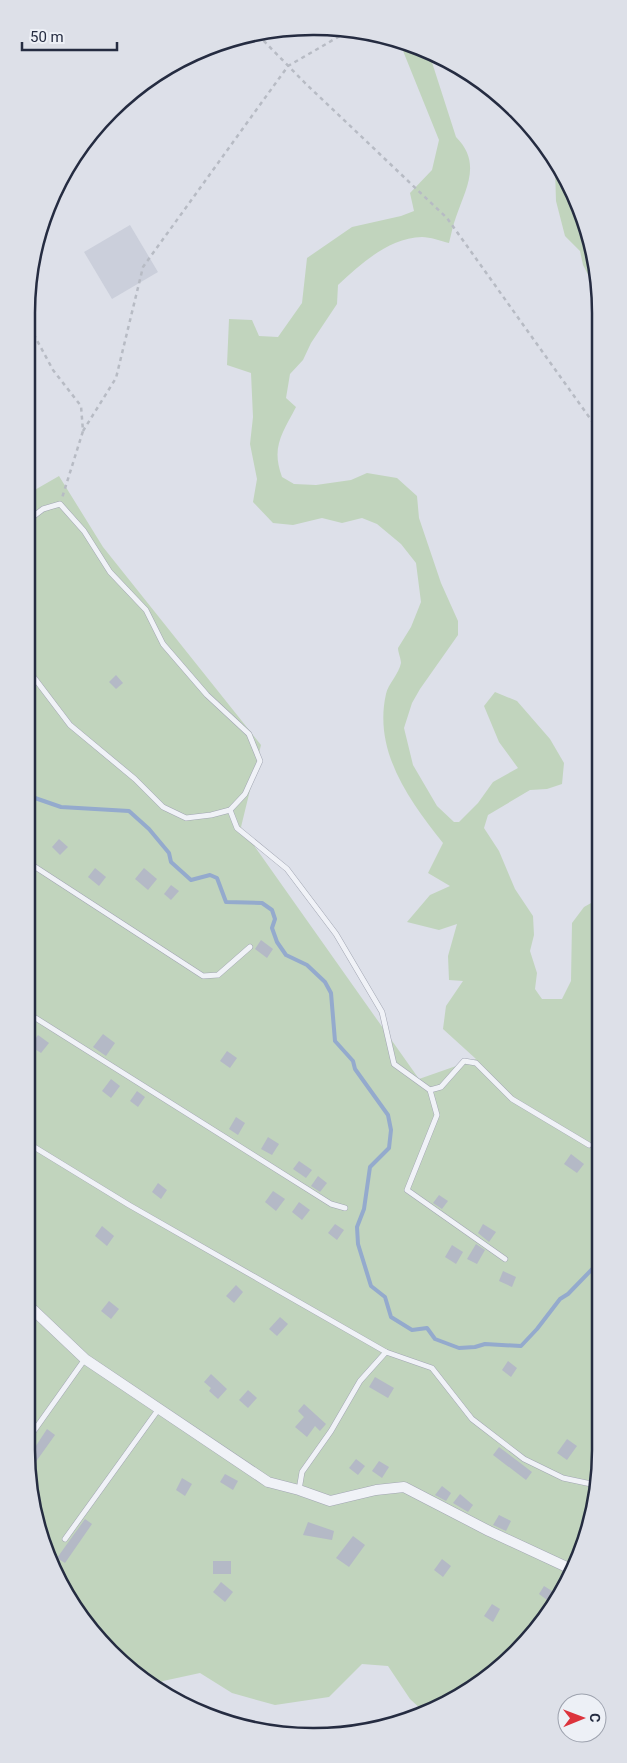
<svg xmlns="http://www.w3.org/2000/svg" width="627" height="1763" viewBox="0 0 627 1763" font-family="Roboto,sans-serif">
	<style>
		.built { fill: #cbcfdb }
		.green { fill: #c1d4bd }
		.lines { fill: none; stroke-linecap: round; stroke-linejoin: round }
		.stream { stroke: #94aacd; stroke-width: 4 }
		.building { fill: #b4b9c6 }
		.service-casing { stroke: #a2a6b3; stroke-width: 6 }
		.minor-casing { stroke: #a2a6b3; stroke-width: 11 }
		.path { stroke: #b7bbc4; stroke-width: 2.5; stroke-dasharray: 4 4; stroke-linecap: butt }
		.service { stroke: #f0f2f7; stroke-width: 5 }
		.minor { stroke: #f0f2f7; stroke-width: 10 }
		.rim { fill: none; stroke: #252c41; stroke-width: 2.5 }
	</style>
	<rect width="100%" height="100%" fill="#dde0e9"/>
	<path class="built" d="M 130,225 L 158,272 L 112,299 L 84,252 Z"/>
	<g class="green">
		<path d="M 399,41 L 429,53 L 456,137 C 482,163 466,188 456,217 C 453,225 451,235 449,243 C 441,241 430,237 422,237 C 388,238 361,264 338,285 L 337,304 L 311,343 L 303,360 L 290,374 L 286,398 L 296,407 C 282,434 271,447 282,477 L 294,484 L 316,485 L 351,480 L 367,473 L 397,478 L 417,496 L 419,518 L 441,583 L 458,621 L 458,635 L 420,689 L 412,703 L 404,728 L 413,765 L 437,806 L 454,822 L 459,822 L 478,803 L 493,782 L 518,768 L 499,742 L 484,706 L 495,692 L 517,701 L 550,739 L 564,763 L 562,784 L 547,789 L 530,790 L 488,815 L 484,828 L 499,851 L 515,889 L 533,916 L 534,935 L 530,951 L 537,973 L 535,989 L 542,999 L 562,999 L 571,981 L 572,923 L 584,907 L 600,898 L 601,1449 L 591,1524 L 552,1609 L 473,1688 L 423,1711 L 410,1699 L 388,1666 L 362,1664 L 329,1697 L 275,1705 L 232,1693 L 200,1673 L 163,1681 L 157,1685 L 98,1639 L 48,1559 L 26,1449 L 26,495 L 59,476 L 103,547 L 261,745 L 241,827 L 419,1079 L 476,1059 L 443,1029 L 446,1006 L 463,981 L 449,980 L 448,956 L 457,924 L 439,930 L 407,922 L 430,895 L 450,886 L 428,873 L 443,843 C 410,801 373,752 386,694 C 388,684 399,674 401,663 C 401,659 398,652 398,648 L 411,627 L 421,602 L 416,563 L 401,544 L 377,524 L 362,518 L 342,523 L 322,518 L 293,525 L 273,523 L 253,502 L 257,479 L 250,444 L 253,417 L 251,373 L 227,365 L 229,319 L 252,320 L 259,336 L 278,337 L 302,303 L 307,258 L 352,227 L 401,216 L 414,211 L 410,193 L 432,170 L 439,140 Z"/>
		<path d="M 546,149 L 571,187 L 598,282 L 593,284 L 583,265 L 580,251 L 565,236 L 556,201 L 555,169 Z"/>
	</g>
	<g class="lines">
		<path class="stream" d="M 26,785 L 35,798 L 61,807 L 129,811 L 149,829 L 169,853 L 171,862 L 191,880 L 210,875 L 217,878 L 226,902 L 262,903 L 272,910 L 275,919 L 272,928 L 277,942 L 286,955 L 307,965 L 325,982 L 331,993 L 335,1041 L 353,1061 L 355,1069 L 388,1115 L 391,1130 L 389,1148 L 370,1167 L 364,1209 L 357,1227 L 358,1244 L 371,1286 L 385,1297 L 391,1317 L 412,1330 L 427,1328 L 435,1339 L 459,1348 L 475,1347 L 485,1344 L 521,1346 L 537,1329 L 560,1299 L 568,1294 L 600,1261"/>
	</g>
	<g class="building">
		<path d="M 116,675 L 123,683 L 116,689 L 109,682 Z"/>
		<path d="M 59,839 L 68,847 L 60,855 L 52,847 Z"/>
		<path d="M 95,868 L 106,877 L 99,886 L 88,877 Z"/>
		<path d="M 144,868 L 157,879 L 148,890 L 135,879 Z"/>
		<path d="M 171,885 L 179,891 L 171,900 L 164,894 Z"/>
		<path d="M 261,940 L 273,949 L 267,958 L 255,949 Z"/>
		<path d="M 103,1034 L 115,1043 L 106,1056 L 93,1047 Z"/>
		<path d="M 38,1035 L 49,1043 L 41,1053 L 30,1046 Z"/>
		<path d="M 227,1051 L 237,1058 L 230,1068 L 220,1061 Z"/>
		<path d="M 111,1079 L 120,1086 L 111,1098 L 102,1091 Z"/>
		<path d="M 137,1091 L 145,1097 L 138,1107 L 130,1101 Z"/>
		<path d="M 236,1117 L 245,1123 L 238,1135 L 229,1129 Z"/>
		<path d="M 268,1137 L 279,1144 L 272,1155 L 261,1149 Z"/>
		<path d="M 571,1154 L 584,1164 L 577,1173 L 564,1164 Z"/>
		<path d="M 299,1161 L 312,1170 L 306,1178 L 293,1169 Z"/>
		<path d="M 318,1176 L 327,1183 L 320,1192 L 311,1186 Z"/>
		<path d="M 158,1183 L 167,1190 L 161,1199 L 152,1192 Z"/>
		<path d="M 273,1191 L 285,1199 L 276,1211 L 265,1202 Z"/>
		<path d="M 439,1195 L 448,1201 L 442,1209 L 433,1203 Z"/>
		<path d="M 299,1202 L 310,1210 L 302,1220 L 292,1212 Z"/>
		<path d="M 335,1224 L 344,1230 L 337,1240 L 328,1233 Z"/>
		<path d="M 483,1224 L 496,1232 L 489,1242 L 478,1233 Z"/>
		<path d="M 102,1226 L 114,1236 L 107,1246 L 95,1236 Z"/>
		<path d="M 476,1244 L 485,1250 L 477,1264 L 467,1259 Z"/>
		<path d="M 452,1245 L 463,1252 L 456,1264 L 445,1257 Z"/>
		<path d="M 503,1271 L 516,1277 L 512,1287 L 499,1281 Z"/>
		<path d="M 236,1285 L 243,1292 L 234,1303 L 226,1296 Z"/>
		<path d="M 109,1301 L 119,1309 L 111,1319 L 101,1311 Z"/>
		<path d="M 280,1317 L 288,1324 L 277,1336 L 269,1329 Z"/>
		<path d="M 508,1361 L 517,1368 L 511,1377 L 502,1370 Z"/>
		<path d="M 211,1374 L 227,1389 L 218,1399 L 209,1391 L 211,1388 L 204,1382 Z"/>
		<path d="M 375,1377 L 394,1388 L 388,1398 L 369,1387 Z"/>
		<path d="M 248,1390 L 257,1398 L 248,1408 L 239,1400 Z"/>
		<path d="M 304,1404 L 326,1424 L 320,1431 L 315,1426 L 307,1437 L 295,1427 L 304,1417 L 298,1411 Z"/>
		<path d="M 47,1429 L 55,1435 L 30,1470 L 28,1458 Z"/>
		<path d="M 567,1439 L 577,1446 L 567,1460 L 557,1453 Z"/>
		<path d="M 499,1447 L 532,1472 L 526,1480 L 493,1455 Z"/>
		<path d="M 356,1459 L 365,1466 L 358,1475 L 349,1468 Z"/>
		<path d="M 379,1461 L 389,1467 L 382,1478 L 372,1471 Z"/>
		<path d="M 225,1474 L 238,1481 L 233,1490 L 220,1482 Z"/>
		<path d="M 182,1478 L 192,1484 L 185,1496 L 176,1490 Z"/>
		<path d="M 442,1486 L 451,1493 L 446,1501 L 435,1495 Z"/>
		<path d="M 460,1494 L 473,1505 L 468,1512 L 453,1503 Z"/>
		<path d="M 499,1515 L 511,1521 L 506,1531 L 493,1525 Z"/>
		<path d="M 85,1519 L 92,1524 L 65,1563 L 57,1558 Z"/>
		<path d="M 308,1522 L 334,1531 L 332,1540 L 303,1535 Z"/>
		<path d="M 353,1536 L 365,1545 L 349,1567 L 336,1558 Z"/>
		<path d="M 442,1559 L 451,1566 L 443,1577 L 434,1570 Z"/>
		<rect x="213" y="1561" width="18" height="13"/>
		<path d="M 221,1582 L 233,1592 L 225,1602 L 213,1592 Z"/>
		<path d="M 544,1586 L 552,1591 L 547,1600 L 539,1594 Z"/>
		<path d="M 492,1604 L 500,1609 L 493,1622 L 484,1616 Z"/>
	</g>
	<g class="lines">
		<defs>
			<g id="service">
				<path d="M 26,522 L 43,509 L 60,504 L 84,531 L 110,572 L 146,610 L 163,644 L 207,695 L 249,734 L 260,761 L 245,794 L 230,810 L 211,815 L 186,818 L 163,807 L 135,779 L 70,725 L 26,667"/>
				<path d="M 230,810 L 237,828 L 287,869 L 336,934 L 382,1012 L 394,1064 L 430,1090 L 437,1115 L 407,1190 L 505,1259"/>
				<path d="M 26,811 L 29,827 L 26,830"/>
				<path d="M 26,861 L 203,976 L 218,975 L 250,947"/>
				<path d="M 26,1012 L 331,1204 L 345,1208"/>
				<path d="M 430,1090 L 441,1087 L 464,1061 L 476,1063 L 512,1099 L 589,1145"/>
				<path d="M 26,1142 L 129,1205 L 386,1352"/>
				<path d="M 26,1442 L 85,1359"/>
				<path d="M 299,1490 L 302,1472 L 331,1431 L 360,1381 L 386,1352 L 432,1368 L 472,1419 L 524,1459 L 563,1478 L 596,1485"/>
				<path d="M 65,1539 L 158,1410"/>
			</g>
			<path id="minor" d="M 26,1303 L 85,1359 L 268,1482 L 299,1490 L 330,1501 L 376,1490 L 404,1487 L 489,1531 L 571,1569"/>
		</defs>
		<use href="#service" class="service-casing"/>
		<use href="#minor" class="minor-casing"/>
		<g class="path">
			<path d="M 258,35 L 305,83 L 447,218 L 599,431"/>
			<path d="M 26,320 L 53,370 L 81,406 L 83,431 L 62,498"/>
			<path d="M 83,431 L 116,378 L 143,267 L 288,66 L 345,33"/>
		</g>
		<use href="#service" class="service"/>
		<use href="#minor" class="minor"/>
	</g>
	<path d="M0 0H627V1763H0ZM313 35H314A278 278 0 0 1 592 313V1450A278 278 0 0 1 314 1728H313A278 278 0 0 1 35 1450V313A278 278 0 0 1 313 35Z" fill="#dde0e8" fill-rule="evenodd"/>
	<path class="rim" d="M313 35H314A278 278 0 0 1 592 313V1450A278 278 0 0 1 314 1728H313A278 278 0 0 1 35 1450V313A278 278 0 0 1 313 35Z"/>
	<g transform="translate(582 1718) rotate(89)"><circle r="24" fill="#edf0f6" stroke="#9da2ae"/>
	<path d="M0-4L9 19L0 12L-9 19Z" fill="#dc333c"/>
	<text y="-8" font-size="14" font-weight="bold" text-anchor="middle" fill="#252c41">С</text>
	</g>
	<path d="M22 42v8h95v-8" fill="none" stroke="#252c41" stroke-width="2.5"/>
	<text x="30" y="42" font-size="15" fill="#252c41" stroke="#edf0f6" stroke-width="4" paint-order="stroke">50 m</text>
</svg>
